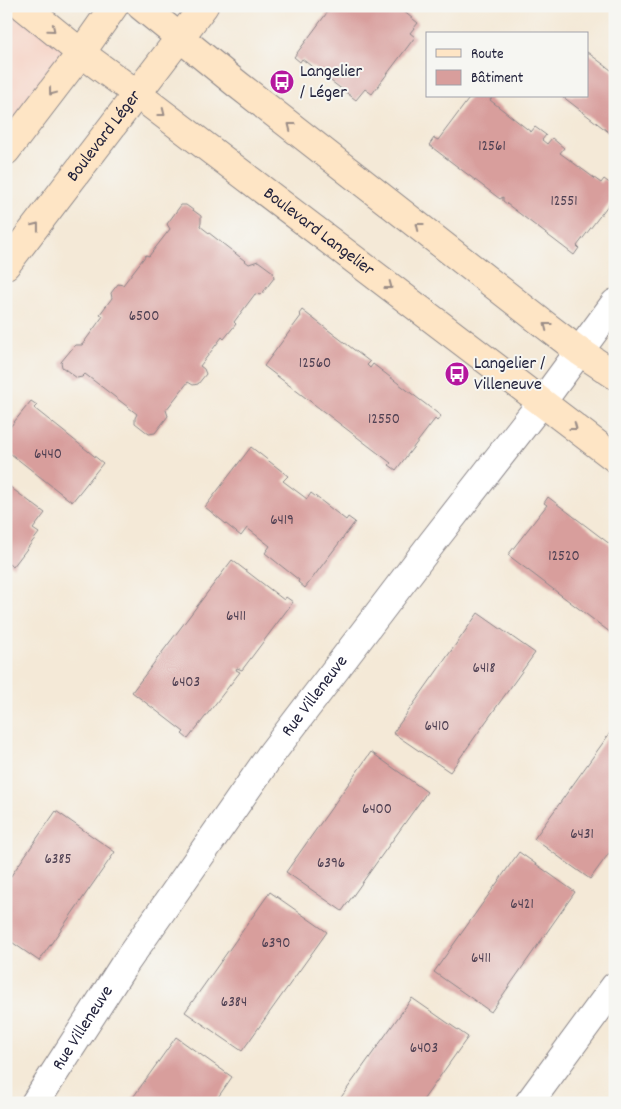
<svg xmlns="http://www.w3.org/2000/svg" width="621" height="1109" viewBox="0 0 621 1109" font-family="Dekko,sans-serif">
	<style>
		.built { fill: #f6d2c4 }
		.building { fill: #d89e9c }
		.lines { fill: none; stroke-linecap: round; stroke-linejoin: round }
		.street-casing { stroke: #8b8689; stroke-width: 30 }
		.secondary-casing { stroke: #8b8689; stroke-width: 30 }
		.street { stroke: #fff; stroke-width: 28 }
		.secondary { stroke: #fee5c5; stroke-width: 28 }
		.oneway { stroke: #9b8d87 }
		.labels { text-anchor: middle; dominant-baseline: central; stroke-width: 4; stroke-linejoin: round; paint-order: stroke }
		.number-label { font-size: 15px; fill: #504153 }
		.poi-label { font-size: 18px; fill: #22223b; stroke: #f6f6f2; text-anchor: start }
		.street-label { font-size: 18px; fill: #22223b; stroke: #f6f6f2 }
	</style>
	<rect width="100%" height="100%" fill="#f6f6f2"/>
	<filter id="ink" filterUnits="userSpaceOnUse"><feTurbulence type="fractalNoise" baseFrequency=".02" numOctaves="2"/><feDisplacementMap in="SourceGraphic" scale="10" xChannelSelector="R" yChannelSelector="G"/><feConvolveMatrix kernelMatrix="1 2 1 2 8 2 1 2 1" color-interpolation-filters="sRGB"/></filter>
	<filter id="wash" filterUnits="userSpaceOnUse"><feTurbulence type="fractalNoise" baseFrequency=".0096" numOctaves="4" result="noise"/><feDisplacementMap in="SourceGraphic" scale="20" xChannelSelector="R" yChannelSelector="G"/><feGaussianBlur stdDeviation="1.12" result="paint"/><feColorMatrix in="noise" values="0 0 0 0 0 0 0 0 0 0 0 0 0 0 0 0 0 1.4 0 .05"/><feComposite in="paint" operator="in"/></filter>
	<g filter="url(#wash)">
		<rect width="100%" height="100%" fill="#f4e9d7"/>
		<path class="built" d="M 6,6 L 20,6 L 81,53 L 6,154 Z"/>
		<g id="blocks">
			<g class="building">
				<path d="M 332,6 L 397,6 L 418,23 L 410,33 L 415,37 L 372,94 L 365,89 L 356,100 L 302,59 L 300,62 L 294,57 Z"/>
				<path d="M 587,52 L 615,73 L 615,137 L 562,96 L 587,96 Z"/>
				<path d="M 471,96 L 493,96 L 490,100 L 531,132 L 535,127 L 546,135 L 542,140 L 547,144 L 552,138 L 564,148 L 560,153 L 601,183 L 604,179 L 615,187 L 611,193 L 615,196 L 577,246 L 579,248 L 574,255 L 503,201 L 503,197 L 500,199 L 429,145 L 434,138 L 438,140 Z"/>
				<path d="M 181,205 L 186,205 L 201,216 L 201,223 L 200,226 L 249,264 L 258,261 L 273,272 L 274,278 L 261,295 L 255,294 L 234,322 L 236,324 L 224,339 L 222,337 L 200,366 L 204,369 L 206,374 L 198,384 L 193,385 L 188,382 L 166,410 L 168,416 L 155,433 L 149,434 L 135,423 L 135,418 L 137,414 L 85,374 L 82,377 L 77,378 L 62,367 L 61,362 L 75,345 L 82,345 L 103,316 L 100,314 L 112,298 L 111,293 L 118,284 L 123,285 L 146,255 L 149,256 L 170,229 L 167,224 Z"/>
				<path d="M 302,310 L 370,362 L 367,365 L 370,368 L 373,364 L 441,416 L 437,421 L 435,419 L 396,470 L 389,465 L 391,463 L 264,366 L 301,316 L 299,314 Z"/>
				<path d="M 31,401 L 37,405 L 34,408 L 103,463 L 72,502 L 6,450 L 6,432 Z"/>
				<path d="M 251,447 L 288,476 L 283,481 L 307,499 L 311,493 L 346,520 L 348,517 L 355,522 L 305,588 L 298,582 L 299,580 L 265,553 L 270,546 L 247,528 L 241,536 L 205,507 Z"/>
				<path d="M 6,484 L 45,513 L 33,529 L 39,533 L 13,567 L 7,563 L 6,564 Z"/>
				<path d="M 548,497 L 615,548 L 614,553 L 615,554 L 615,636 L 508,555 L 547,505 L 544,503 Z"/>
				<path d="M 232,560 L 284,600 L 286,597 L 293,602 L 242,670 L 237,668 L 236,670 L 240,672 L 188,739 L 182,734 L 184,732 L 132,692 Z"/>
				<path d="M 478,613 L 535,653 L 450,772 L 393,733 Z"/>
				<path d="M 615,726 L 615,845 L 590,879 L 534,839 Z"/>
				<path d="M 371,752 L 427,792 L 342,911 L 286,872 Z"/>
				<path d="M 56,811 L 115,852 L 39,961 L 6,938 L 6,883 Z"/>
				<path d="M 519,852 L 575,892 L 491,1012 L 434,972 Z"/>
				<path d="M 270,892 L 327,932 L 242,1051 L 185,1012 Z"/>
				<path d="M 412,998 L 468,1037 L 421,1103 L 337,1103 Z"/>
				<path d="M 176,1037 L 232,1077 L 214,1103 L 129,1103 Z"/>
			</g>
		</g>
	</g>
	<g filter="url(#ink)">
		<use href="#blocks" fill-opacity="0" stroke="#8b8689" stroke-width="1"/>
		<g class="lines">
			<defs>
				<g id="street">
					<path id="s1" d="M 35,1103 L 124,965 L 272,753 L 432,543 L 542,402 L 615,303"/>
					<path d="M 529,1103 L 615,986"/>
				</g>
				<g id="secondary">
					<path id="s2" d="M 23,6 L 81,53 L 137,94 L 615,458"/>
					<path d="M 141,6 L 237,84 L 545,325 L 579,351 L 615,375"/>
					<path d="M 6,151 L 81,53 L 114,6"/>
					<path id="s3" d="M 6,265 L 204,6"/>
				</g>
			</defs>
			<use href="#street" class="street-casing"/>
			<use href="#secondary" class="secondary-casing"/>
			<use href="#street" class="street"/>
			<use href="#secondary" class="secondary"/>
		</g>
		<defs><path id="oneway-chevron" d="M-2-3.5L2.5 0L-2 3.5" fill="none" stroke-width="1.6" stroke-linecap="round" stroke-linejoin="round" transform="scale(1.25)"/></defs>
		<g class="oneway">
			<use href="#oneway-chevron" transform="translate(52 29) rotate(39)"/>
			<use href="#oneway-chevron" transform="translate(52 92) rotate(127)"/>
			<use href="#oneway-chevron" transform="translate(162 113) rotate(38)"/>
			<use href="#oneway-chevron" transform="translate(291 126) rotate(-142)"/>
			<use href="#oneway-chevron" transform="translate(36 226) rotate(-52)"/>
			<use href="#oneway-chevron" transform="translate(419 226) rotate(-142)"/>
			<use href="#oneway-chevron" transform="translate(389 286) rotate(37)"/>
			<use href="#oneway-chevron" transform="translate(547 326) rotate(-142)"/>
			<use href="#oneway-chevron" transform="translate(574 427) rotate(37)"/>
		</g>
	</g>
	<defs>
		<symbol id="bus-disc" viewBox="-11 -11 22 22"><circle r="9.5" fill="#b5179e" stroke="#f6f6f2"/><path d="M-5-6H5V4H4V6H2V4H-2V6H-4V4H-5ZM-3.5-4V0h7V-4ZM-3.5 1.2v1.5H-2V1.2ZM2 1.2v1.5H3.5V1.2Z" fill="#fff"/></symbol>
	</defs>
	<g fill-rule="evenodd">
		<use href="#bus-disc" x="268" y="68" width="28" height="28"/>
		<use href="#bus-disc" x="443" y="360" width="28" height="28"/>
	</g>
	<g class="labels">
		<g class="number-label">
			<text x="492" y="147">12561</text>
			<text x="564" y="202">12551</text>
			<text x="144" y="317">6500</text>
			<text x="315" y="364">12560</text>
			<text x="384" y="420">12550</text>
			<text x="48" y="455">6440</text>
			<text x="282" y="521">6419</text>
			<text x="564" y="557">12520</text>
			<text x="236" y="617">6411</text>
			<text x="484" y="669">6418</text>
			<text x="186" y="683">6403</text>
			<text x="437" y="727">6410</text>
			<text x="377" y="810">6400</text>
			<text x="582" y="835">6431</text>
			<text x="58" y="860">6385</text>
			<text x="331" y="864">6396</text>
			<text x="522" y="905">6421</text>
			<text x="276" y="944">6390</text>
			<text x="481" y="959">6411</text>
			<text x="234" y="1003">6384</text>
			<text x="424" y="1049">6403</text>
		</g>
		<g class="poi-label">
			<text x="300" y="72">Langelier<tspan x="300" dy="21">/ Léger</tspan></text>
			<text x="474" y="364">Langelier /<tspan x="474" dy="21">Villeneuve</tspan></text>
		</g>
		<g class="street-label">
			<text stroke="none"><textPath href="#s3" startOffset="162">Boulevard Léger</textPath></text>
			<text stroke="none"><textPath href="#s2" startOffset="372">Boulevard Langelier</textPath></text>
			<text stroke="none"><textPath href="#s1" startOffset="494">Rue Villeneuve</textPath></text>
			<text stroke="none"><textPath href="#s1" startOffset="89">Rue Villeneuve</textPath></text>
		</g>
	</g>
	<rect width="621" height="1109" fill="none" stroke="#f6f6f2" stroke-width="25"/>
	<rect x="426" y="32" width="162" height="65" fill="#f6f6f2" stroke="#a1a1a9"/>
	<rect x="436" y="49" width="25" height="8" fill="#fee5c5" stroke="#a1a1a9"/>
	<text x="471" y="58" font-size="15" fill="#22223b">Route</text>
	<rect x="436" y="70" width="25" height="15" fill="#d89e9c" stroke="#a1a1a9"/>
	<text x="471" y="82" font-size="15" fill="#22223b">Bâtiment</text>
</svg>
